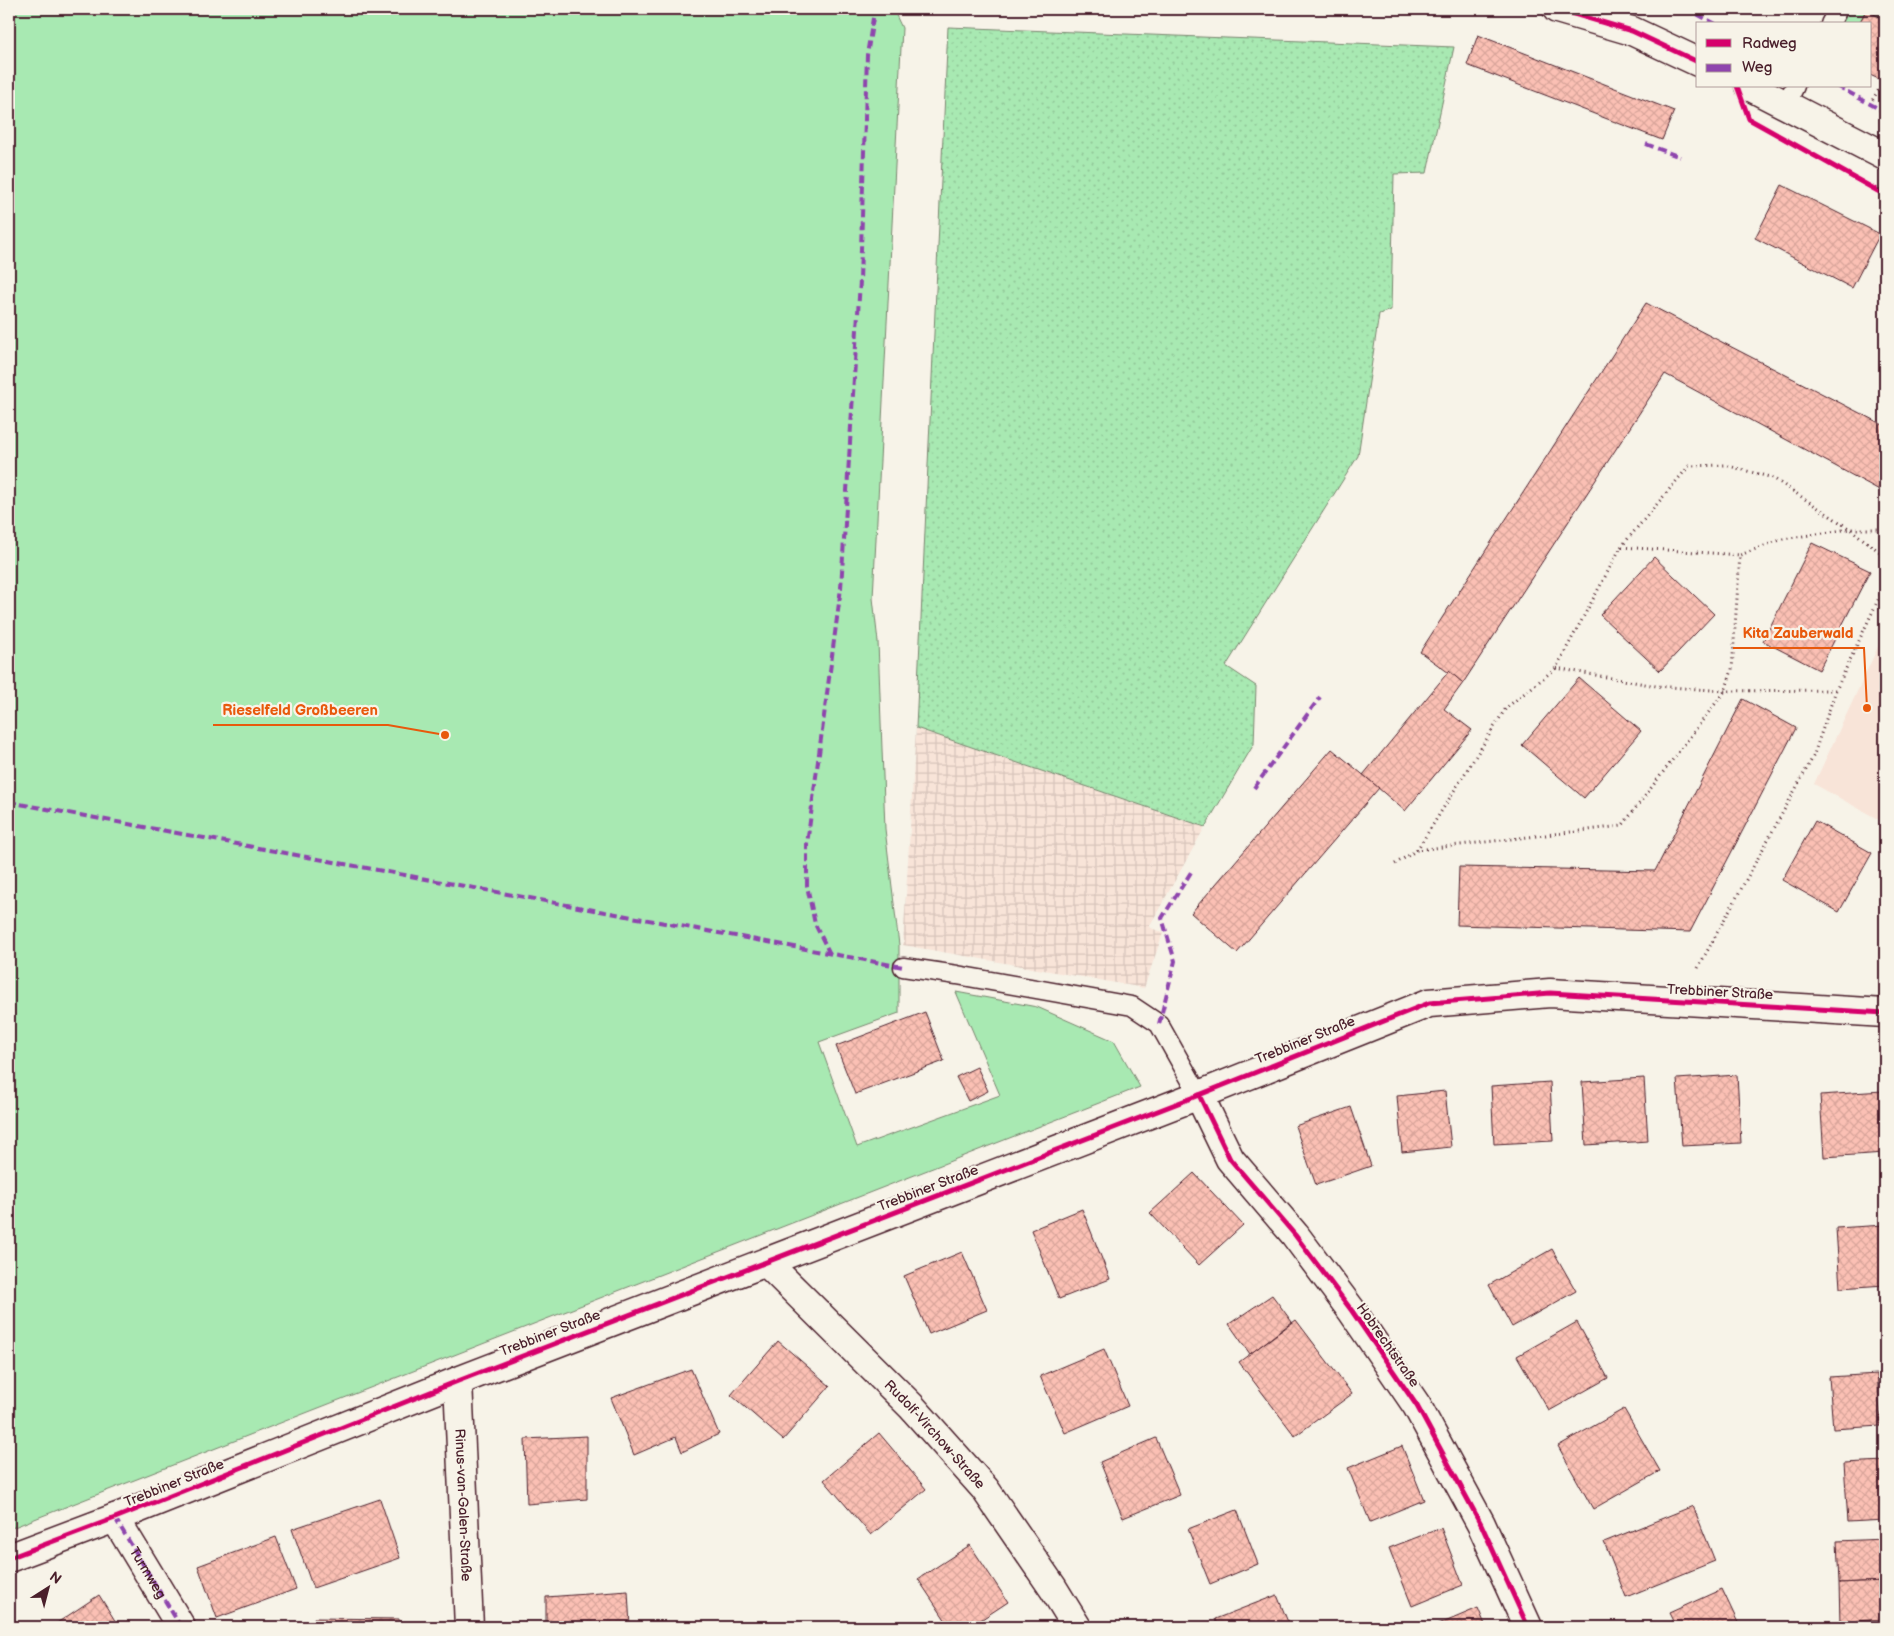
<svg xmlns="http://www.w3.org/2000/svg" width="1894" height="1636" viewBox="0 0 1894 1636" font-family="'Balsamiq Sans',sans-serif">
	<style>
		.built { fill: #f8e4d8 }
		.industrial { fill: url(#industrial-grid) }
		.green { fill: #a8e9b2; stroke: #79846e }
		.garden { fill: url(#garden-dots); stroke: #79846e }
		.building { fill: url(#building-cross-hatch); stroke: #4a1f2b }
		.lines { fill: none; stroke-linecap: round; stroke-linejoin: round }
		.service-casing { stroke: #4a1f2b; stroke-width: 21 }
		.minor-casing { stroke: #4a1f2b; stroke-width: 31 }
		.secondary-casing { stroke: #4a1f2b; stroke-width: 31 }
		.path { stroke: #4a1f2b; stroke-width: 3; stroke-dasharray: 1 4; stroke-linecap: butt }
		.service { stroke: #f7f3e8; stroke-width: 18 }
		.minor { stroke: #f7f3e8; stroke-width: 28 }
		.secondary { stroke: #f7f3e8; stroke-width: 28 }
		.quiet { stroke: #8e44ad; stroke-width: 4; stroke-dasharray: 8 4; stroke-linecap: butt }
		.cycleway-casing { stroke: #f7f3e8; stroke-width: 8 }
		.cycleway { stroke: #d6006c; stroke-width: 5 }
		.labels { text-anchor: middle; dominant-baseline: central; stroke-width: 4.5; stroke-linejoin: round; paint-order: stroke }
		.street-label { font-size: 14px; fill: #4a1f2b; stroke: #f7f3e8 }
		.leader { fill: none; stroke: #e8590c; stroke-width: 2 }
		.callout-dot { fill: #e8590c; stroke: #f7f3e8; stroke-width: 2 }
		.callout-label { font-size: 15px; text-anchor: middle; font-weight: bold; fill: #e8590c; stroke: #f7f3e8; stroke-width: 4.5; stroke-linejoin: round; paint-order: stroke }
	</style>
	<defs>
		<pattern id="industrial-grid" width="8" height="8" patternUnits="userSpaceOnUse" patternTransform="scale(1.25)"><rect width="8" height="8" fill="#f8e4d8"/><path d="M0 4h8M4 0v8" fill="none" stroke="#d6c3ba"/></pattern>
		<pattern id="garden-dots" width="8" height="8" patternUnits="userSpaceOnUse" patternTransform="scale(1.25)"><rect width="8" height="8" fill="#a8e9b2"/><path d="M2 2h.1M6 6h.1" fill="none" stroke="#92c799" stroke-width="1.8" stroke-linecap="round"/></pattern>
		<pattern id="building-cross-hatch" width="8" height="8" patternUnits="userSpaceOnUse" patternTransform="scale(1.25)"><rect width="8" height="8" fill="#fbc0b4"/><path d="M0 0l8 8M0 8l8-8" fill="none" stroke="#d9a59b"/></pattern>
	</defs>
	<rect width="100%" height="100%" fill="#f7f3e8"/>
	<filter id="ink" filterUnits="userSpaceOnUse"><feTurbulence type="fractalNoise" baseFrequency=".02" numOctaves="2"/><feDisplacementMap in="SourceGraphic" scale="10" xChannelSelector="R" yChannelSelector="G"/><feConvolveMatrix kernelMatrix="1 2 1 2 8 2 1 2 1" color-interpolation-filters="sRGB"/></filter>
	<g filter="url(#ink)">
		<path class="built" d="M 1885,632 L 1885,823 L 1814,784 Z"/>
		<path class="industrial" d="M 916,728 L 1205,827 L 1149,927 L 1163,933 L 1144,988 L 903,945 Z"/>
		<g class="green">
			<path d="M 9,9 L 893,9 L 902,28 L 873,598 L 878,642 L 885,829 L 899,945 L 899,1013 L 819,1042 L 857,1147 L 1000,1095 L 956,992 L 1037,1007 L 1114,1041 L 1140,1087 L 9,1529 Z"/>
			<path d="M 1850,9 L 1885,9 L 1885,20 L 1866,10 L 1859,24 L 1842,24 Z"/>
		</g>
		<path class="garden" d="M 948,27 L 1454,47 L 1427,173 L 1394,174 L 1391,310 L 1379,314 L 1358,456 L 1226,666 L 1256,686 L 1254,744 L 1205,827 L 916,728 Z"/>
		<g class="building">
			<path d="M 1866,10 L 1885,20 L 1885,82 L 1870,75 L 1870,24 L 1859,24 Z"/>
			<path d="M 1478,35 L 1674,111 L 1662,140 L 1467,65 Z"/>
			<path d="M 1782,185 L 1880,234 L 1852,288 L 1755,238 Z"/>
			<path d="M 1646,303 L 1885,426 L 1885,493 L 1665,374 L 1463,683 L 1420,652 Z"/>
			<path d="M 1812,543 L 1870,571 L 1819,670 L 1763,641 Z"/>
			<path d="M 1654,557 L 1714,614 L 1660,671 L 1600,615 Z"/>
			<path d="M 1449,671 L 1463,683 L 1444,709 L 1472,730 L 1405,811 L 1363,775 Z"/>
			<path d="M 1579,678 L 1641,731 L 1584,798 L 1522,745 Z"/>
			<path d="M 1743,699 L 1796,728 L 1690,932 L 1457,925 L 1459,867 L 1655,871 Z"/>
			<path d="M 1332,749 L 1379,788 L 1237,953 L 1191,913 Z"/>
			<path d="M 1815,821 L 1872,853 L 1839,912 L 1782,880 Z"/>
			<path d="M 925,1012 L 944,1061 L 855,1094 L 836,1046 Z"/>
			<path d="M 977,1067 L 988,1091 L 968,1101 L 956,1077 Z"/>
			<path d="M 1737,1075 L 1741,1143 L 1682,1146 L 1677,1079 Z"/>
			<path d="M 1644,1078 L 1648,1141 L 1586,1145 L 1582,1082 Z"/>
			<path d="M 1550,1082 L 1553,1141 L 1494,1144 L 1491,1086 Z"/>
			<path d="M 1445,1091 L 1451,1147 L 1402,1152 L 1397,1096 Z"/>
			<path d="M 1883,1091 L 1885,1153 L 1824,1157 L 1820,1095 Z"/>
			<path d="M 1351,1107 L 1371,1166 L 1316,1185 L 1295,1126 Z"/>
			<path d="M 1194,1173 L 1243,1225 L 1199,1265 L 1150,1213 Z"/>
			<path d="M 1082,1209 L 1110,1279 L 1059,1299 L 1031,1230 Z"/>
			<path d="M 1885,1225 L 1885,1285 L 1840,1288 L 1836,1228 Z"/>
			<path d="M 1552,1249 L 1576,1291 L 1512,1327 L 1489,1285 Z"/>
			<path d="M 962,1252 L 987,1310 L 929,1334 L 904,1276 Z"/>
			<path d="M 1272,1295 L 1292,1322 L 1250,1354 L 1229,1324 Z"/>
			<path d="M 1296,1320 L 1352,1394 L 1295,1436 L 1239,1362 Z"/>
			<path d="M 1577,1322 L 1608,1378 L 1549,1411 L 1517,1356 Z"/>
			<path d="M 778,1341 L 830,1386 L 783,1440 L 731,1395 Z"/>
			<path d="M 1104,1349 L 1128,1406 L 1065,1433 L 1040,1376 Z"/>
			<path d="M 691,1369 L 719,1434 L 682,1452 L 676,1437 L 634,1455 L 611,1398 Z"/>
			<path d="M 1877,1374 L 1881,1426 L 1833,1429 L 1829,1377 Z"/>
			<path d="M 1624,1409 L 1660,1471 L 1593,1509 L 1558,1446 Z"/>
			<path d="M 879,1433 L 926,1489 L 871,1535 L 824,1480 Z"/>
			<path d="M 587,1436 L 587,1499 L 527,1504 L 525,1439 Z"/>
			<path d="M 1156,1438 L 1180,1495 L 1123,1518 L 1100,1462 Z"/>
			<path d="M 1402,1446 L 1424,1500 L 1370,1522 L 1348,1468 Z"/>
			<path d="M 1885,1461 L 1885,1520 L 1848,1522 L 1844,1463 Z"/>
			<path d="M 380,1499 L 400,1558 L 313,1588 L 292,1529 Z"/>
			<path d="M 1693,1506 L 1715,1561 L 1626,1597 L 1604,1542 Z"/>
			<path d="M 1237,1510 L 1258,1564 L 1210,1584 L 1188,1529 Z"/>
			<path d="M 1441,1528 L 1463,1585 L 1412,1606 L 1389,1548 Z"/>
			<path d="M 276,1537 L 296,1589 L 217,1618 L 198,1566 Z"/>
			<path d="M 1885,1539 L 1885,1581 L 1839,1583 L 1837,1541 Z"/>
			<path d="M 970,1545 L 1008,1602 L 970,1627 L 950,1627 L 918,1579 Z"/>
			<path d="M 1885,1581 L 1885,1619 L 1840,1623 L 1839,1583 Z"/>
			<path d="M 1722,1589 L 1740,1627 L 1676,1627 L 1669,1613 Z"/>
			<path d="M 628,1591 L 630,1627 L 546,1627 L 546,1597 Z"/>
			<path d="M 99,1595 L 119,1627 L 51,1627 Z"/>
			<path d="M 1277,1595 L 1290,1627 L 1218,1627 L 1215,1619 Z"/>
			<path d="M 1478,1608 L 1486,1627 L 1433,1627 Z"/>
			<path d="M 314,1618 L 399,1619 L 399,1627 L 314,1627 Z"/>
			<path d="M 1885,1619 L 1885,1627 L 1857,1627 L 1856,1621 Z"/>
		</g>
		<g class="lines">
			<defs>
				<g id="service">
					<path d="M 1830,24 L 1838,9"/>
					<path d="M 1786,104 L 1795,86"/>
					<path d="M 903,967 L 957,975 L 1132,1006 L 1159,1024 L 1199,1095"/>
				</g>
				<g id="minor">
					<path d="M 1199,1095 L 1230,1159 L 1295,1235 L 1352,1311 L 1417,1406 L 1481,1524 L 1528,1627"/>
					<path id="s1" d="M 767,1263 L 911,1406 L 985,1489 L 1053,1588 L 1077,1627"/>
					<path id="s2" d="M 458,1381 L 469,1627"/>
					<path d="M 115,1518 L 181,1627"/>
					<path d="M 9,1558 L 115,1518 L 458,1381 L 1199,1095 L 1429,1003 L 1550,993 L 1885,1013"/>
				</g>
				<g id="secondary">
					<path d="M 1557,9 L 1632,31 L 1698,62"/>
					<path d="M 1749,86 L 1885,156"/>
				</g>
			</defs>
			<use href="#service" class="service-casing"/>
			<use href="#minor" class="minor-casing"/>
			<use href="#secondary" class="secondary-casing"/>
			<g class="path">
				<path d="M 1870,104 L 1884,81"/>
				<path d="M 1621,547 L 1689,466 L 1725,465 L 1773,478 L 1850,529 L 1885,556"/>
				<path d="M 1556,668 L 1656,686 L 1725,691 L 1836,690"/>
				<path d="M 1417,850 L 1506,708 L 1556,668 L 1621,547 L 1740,555"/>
				<path d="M 1395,864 L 1417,850 L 1622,826 L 1725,691 L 1732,670 L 1740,555 L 1783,539 L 1850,529 L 1885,529"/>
				<path d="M 1698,968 L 1813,757 L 1836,690 L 1885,585"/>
			</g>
			<use href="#service" class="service"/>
			<use href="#minor" class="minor"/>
			<use href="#secondary" class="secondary"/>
			<g class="quiet">
				<path d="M 1687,9 L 1716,24"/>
				<path d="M 1837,86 L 1885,112"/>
				<path d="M 1646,144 L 1680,157"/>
				<path d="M 1254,788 L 1320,697"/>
				<path d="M 9,802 L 903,967"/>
				<path d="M 830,954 L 815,924 L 807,886 L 807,844 L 841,588 L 860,281 L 867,55 L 874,12 L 876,9"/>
				<path d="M 1159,1024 L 1175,961 L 1162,918 L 1193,869"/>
				<path id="s3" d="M 115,1518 L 181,1627"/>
			</g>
			<defs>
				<g id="cycleway">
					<path d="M 1557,9 L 1632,31 L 1698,62"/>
					<path d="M 1737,86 L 1749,119 L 1885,195"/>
					<path d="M 1199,1095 L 1230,1159 L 1295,1235 L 1352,1311 L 1417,1406 L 1481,1524 L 1528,1627"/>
					<path d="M 9,1558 L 115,1518 L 458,1381 L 1199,1095 L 1429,1003 L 1550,993 L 1885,1013"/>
				</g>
			</defs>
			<use href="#cycleway" class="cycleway-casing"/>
			<use href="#cycleway" class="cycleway"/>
		</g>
	</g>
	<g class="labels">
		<g class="street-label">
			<text transform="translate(1720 992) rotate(3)">Trebbiner Straße</text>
			<text transform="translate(1305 1040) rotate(-22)">Trebbiner Straße</text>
			<text transform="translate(928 1188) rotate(-21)">Trebbiner Straße</text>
			<text transform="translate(550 1333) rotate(-21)">Trebbiner Straße</text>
			<text transform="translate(1388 1345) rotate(55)">Hobrechtstraße</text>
			<text stroke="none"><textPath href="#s1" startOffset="240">Rudolf-Virchow-Straße</textPath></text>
			<text transform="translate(174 1483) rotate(-22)">Trebbiner Straße</text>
			<text stroke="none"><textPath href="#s2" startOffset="124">Rinus-van-Galen-Straße</textPath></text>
			<text stroke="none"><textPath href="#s3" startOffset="64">Turmweg</textPath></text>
		</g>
	</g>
	<path class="leader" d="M1867 708L1864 648H1733M445 735L388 725H213"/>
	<g class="callout-dot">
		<circle cx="1867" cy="708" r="5"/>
		<circle cx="445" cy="735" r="5"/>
	</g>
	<g class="callout-label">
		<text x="1798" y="638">Kita Zauberwald</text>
		<text x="300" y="715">Rieselfeld Großbeeren</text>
	</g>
	<rect width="1894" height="1636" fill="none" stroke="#f7f3e8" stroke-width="30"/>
	<rect x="15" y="15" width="1864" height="1606" fill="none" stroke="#4a1f2b" stroke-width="2" filter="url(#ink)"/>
	<rect x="1696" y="22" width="175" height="65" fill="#f7f3e8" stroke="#b29e9c"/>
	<rect x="1706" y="39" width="25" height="8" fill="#d6006c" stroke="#b29e9c"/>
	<text x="1742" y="48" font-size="15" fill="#4a1f2b">Radweg</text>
	<rect x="1706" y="64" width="25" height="8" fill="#8e44ad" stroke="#b29e9c"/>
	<text x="1742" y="72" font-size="15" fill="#4a1f2b">Weg</text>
	<g transform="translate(48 1588) rotate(36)" stroke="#f7f3e8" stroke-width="4" paint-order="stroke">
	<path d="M0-4L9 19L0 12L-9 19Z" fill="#4a1f2b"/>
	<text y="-8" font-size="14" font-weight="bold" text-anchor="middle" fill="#4a1f2b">N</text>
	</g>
</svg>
